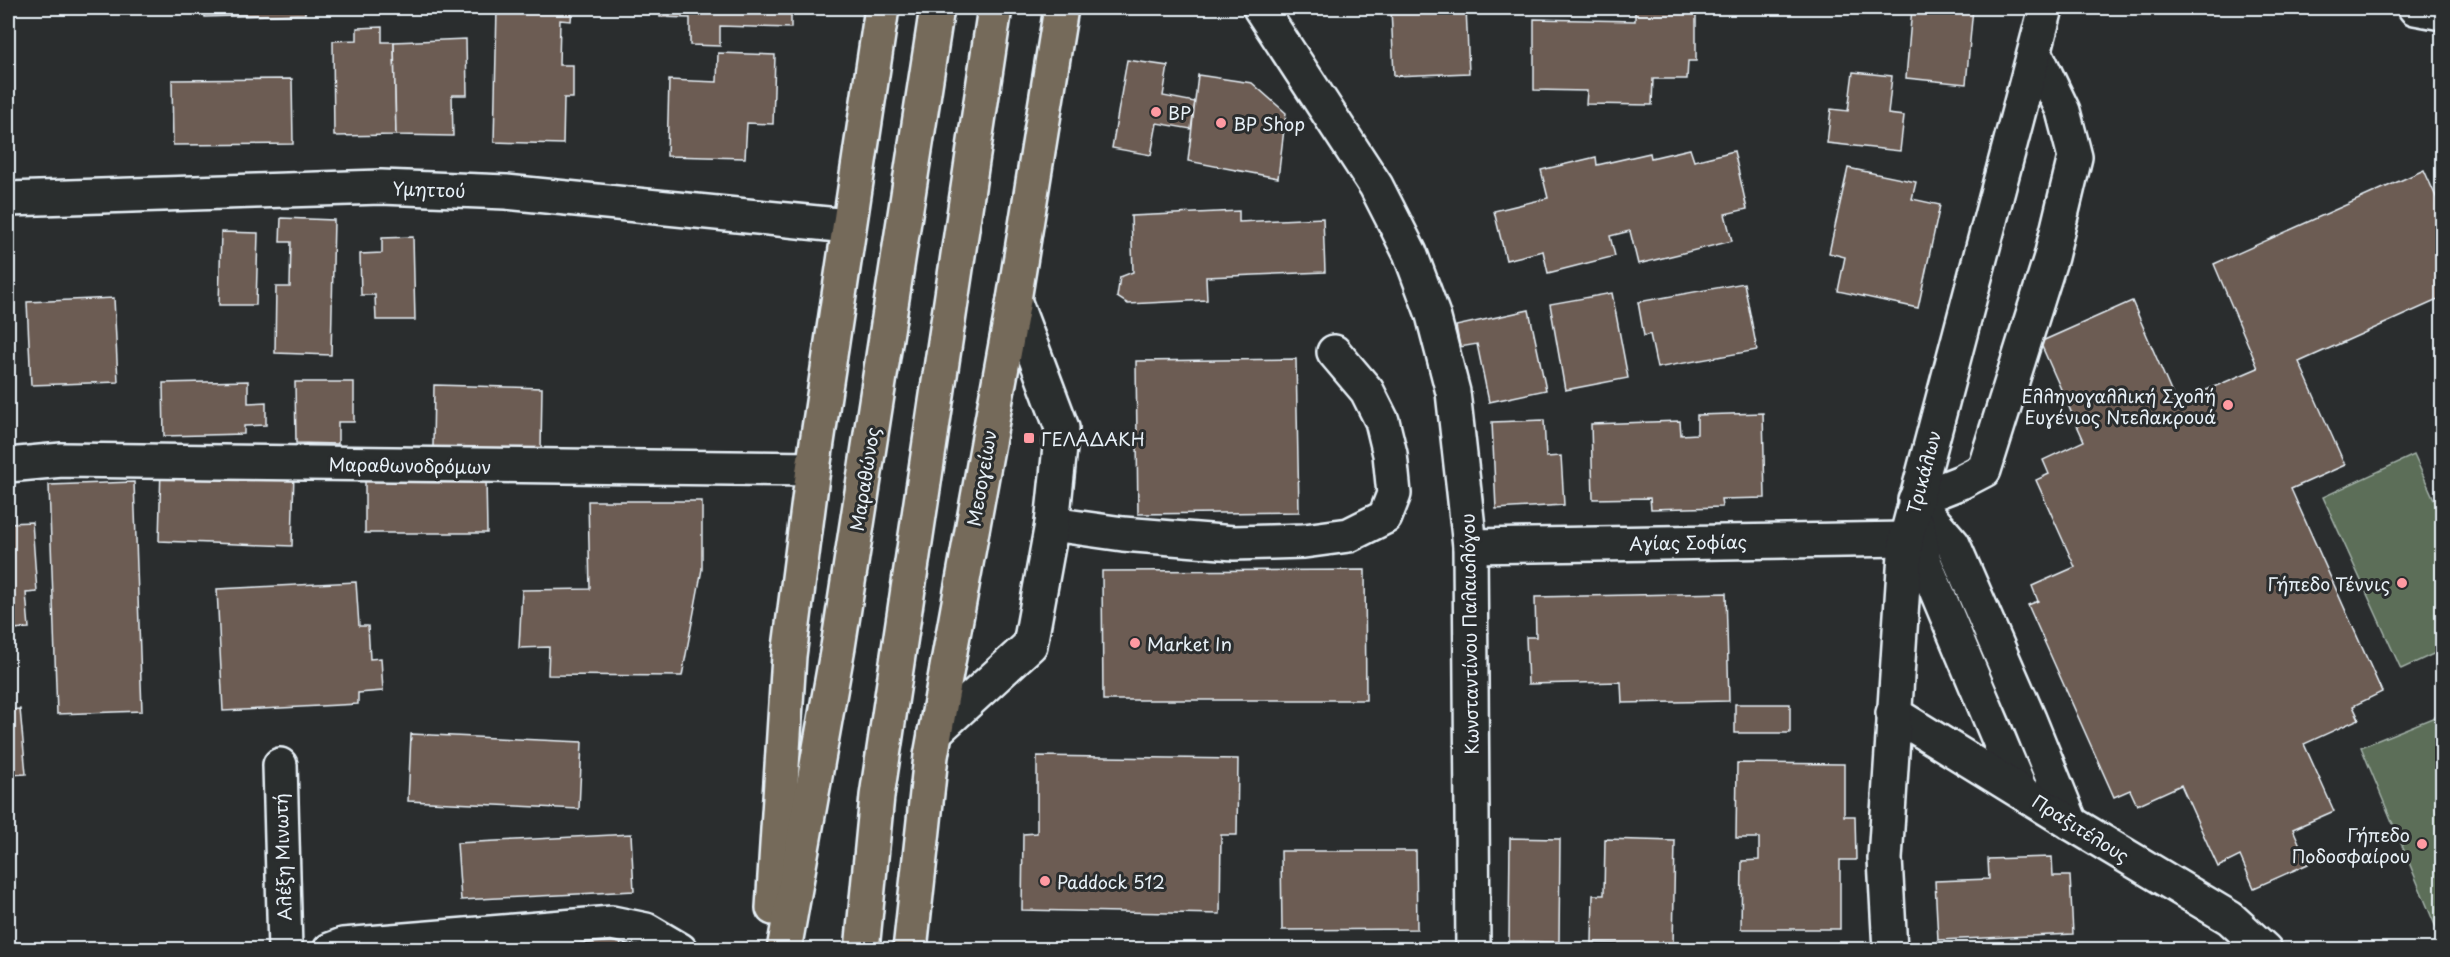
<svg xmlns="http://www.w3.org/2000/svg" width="2450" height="957" viewBox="0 0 2450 957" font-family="'Playpen Sans',sans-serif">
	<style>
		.green { fill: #5b6e58; stroke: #a2b0a8; stroke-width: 1.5 }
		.building { fill: #6c5c53; stroke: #e8f1f8; stroke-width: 1.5 }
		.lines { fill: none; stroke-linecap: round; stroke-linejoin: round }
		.minor-casing { stroke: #e8f1f8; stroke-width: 38 }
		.major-casing { stroke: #e8f1f8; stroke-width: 38 }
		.minor { stroke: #2a2d2e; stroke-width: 33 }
		.major { stroke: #746a5a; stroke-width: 33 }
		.poi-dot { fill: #ff9aa2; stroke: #2a2d2e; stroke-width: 2 }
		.labels { text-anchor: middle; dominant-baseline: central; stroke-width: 6; stroke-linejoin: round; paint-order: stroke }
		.poi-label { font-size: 18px; fill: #e8f1f8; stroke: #2a2d2e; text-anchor: start }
		.street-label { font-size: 18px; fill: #e8f1f8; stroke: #2a2d2e }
	</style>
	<rect width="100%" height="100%" fill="#2a2d2e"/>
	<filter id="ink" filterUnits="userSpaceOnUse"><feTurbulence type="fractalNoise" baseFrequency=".0167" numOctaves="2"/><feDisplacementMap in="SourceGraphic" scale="12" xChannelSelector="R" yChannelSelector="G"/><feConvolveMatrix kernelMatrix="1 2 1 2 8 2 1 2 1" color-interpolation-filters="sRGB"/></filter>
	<g filter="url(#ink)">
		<g class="green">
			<path d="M 2414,455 L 2442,517 L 2442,650 L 2401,669 L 2323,497 Z"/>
			<path d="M 2442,714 L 2442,942 L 2361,747 Z"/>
		</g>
		<g class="building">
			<path d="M 204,8 L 305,8 L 305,14 L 205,17 Z"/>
			<path d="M 497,8 L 572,8 L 571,21 L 560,20 L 559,65 L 573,65 L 573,98 L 564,98 L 563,144 L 494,142 Z"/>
			<path d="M 660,8 L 791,8 L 791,28 L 720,26 L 720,46 L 690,45 L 690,18 L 660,17 Z"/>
			<path d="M 1391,8 L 1466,8 L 1469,73 L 1394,76 Z"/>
			<path d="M 1635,8 L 1696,8 L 1696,61 L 1688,61 L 1687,79 L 1653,79 L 1652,105 L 1586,104 L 1587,91 L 1534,90 L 1534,19 L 1635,21 Z"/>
			<path d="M 1912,8 L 1973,8 L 1966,84 L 1906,78 Z"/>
			<path d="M 382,27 L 382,42 L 394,42 L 396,135 L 334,136 L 333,41 L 357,40 L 357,28 Z"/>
			<path d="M 466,39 L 467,95 L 452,95 L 453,136 L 396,135 L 394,42 Z"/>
			<path d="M 718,53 L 775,55 L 773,124 L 747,123 L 745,158 L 667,156 L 669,80 L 717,82 Z"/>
			<path d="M 1127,60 L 1168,66 L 1163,96 L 1195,102 L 1191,129 L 1157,123 L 1151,155 L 1112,148 Z"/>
			<path d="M 1853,72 L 1892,76 L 1888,114 L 1904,116 L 1900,151 L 1827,143 L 1831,109 L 1848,111 Z"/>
			<path d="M 1198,75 L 1252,83 L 1286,113 L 1278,178 L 1188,161 Z"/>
			<path d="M 292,79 L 293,144 L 173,145 L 172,80 Z"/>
			<path d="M 1690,149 L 1694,161 L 1734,151 L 1747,209 L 1725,214 L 1732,241 L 1638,264 L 1630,231 L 1610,236 L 1615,256 L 1548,273 L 1543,251 L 1506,260 L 1494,211 L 1548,198 L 1541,170 L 1596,157 L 1597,165 L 1650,153 L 1651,158 Z"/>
			<path d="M 1848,168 L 1916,182 L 1912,199 L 1940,205 L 1918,308 L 1838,291 L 1845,257 L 1829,253 Z"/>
			<path d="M 2424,170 L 2442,210 L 2442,298 L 2299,362 L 2345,465 L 2291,489 L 2382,692 L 2353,706 L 2359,719 L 2304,744 L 2334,811 L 2293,829 L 2308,864 L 2254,888 L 2240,856 L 2218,867 L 2181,785 L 2137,805 L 2130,790 L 2114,797 L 2028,605 L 2038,601 L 2032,586 L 2075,567 L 2036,480 L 2049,474 L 2043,460 L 2084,441 L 2040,342 L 2132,301 L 2176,403 L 2258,368 L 2214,264 Z"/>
			<path d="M 1239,211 L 1239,222 L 1323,218 L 1325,272 L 1206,277 L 1207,300 L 1128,304 L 1117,297 L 1120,277 L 1133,272 L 1131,216 Z"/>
			<path d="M 281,218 L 334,220 L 331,355 L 275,353 L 276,287 L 290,287 L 291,242 L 280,242 Z"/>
			<path d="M 221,232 L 258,233 L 256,305 L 219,305 Z"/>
			<path d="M 413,237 L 415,320 L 376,320 L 375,295 L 361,295 L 360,254 L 382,253 L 382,238 Z"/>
			<path d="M 1744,283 L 1757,350 L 1657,368 L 1650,334 L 1644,336 L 1638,302 Z"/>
			<path d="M 1612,293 L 1628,378 L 1565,390 L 1550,304 Z"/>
			<path d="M 114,298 L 118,382 L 31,385 L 27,302 Z"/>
			<path d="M 1529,310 L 1546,390 L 1489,402 L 1477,344 L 1460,347 L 1456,326 Z"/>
			<path d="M 1296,359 L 1299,512 L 1138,514 L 1136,361 Z"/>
			<path d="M 248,381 L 248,403 L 266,402 L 266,425 L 244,426 L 244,434 L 164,436 L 163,383 Z"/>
			<path d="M 295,382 L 354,382 L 354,422 L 338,422 L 338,444 L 296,443 Z"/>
			<path d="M 434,385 L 542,388 L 541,450 L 433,447 Z"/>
			<path d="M 1763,413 L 1765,498 L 1721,499 L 1722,507 L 1651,509 L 1650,498 L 1593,499 L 1591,424 L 1680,421 L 1681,435 L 1697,434 L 1697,415 Z"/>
			<path d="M 1544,420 L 1546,457 L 1561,456 L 1564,505 L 1496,509 L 1492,422 Z"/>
			<path d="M 161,467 L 294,471 L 292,546 L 159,541 Z"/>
			<path d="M 365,478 L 486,478 L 487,533 L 365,533 Z"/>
			<path d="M 134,482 L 142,711 L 57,714 L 49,485 Z"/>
			<path d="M 588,501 L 702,501 L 702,569 L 682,676 L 548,675 L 549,647 L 519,648 L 522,590 L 590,589 Z"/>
			<path d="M 32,522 L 37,592 L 26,593 L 29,628 L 11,629 L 12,645 L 8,645 L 8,523 Z"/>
			<path d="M 1365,570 L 1366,700 L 1103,700 L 1102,571 Z"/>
			<path d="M 356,582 L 359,626 L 368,626 L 370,659 L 381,658 L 383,691 L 358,693 L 358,704 L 223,711 L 217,589 Z"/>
			<path d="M 1726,593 L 1729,701 L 1622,703 L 1621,682 L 1528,684 L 1526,637 L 1536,637 L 1535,597 Z"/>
			<rect x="1735" y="704" width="55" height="29"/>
			<path d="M 20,709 L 26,774 L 8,775 L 8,710 Z"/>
			<path d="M 411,734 L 582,742 L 579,809 L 408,801 Z"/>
			<path d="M 1037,756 L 1238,759 L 1237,835 L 1221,835 L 1220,914 L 1022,910 L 1023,834 L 1037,833 Z"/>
			<path d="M 1737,763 L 1844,764 L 1844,816 L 1855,816 L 1856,860 L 1840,860 L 1840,929 L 1741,929 L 1742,861 L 1759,860 L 1759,838 L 1736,838 Z"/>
			<path d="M 631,834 L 634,891 L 461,900 L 457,843 Z"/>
			<path d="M 1510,838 L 1560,839 L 1559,942 L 1509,941 Z"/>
			<path d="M 1605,839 L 1675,841 L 1673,946 L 1592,943 L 1593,895 L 1604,895 Z"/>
			<path d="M 1281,851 L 1416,851 L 1417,929 L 1282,930 Z"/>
			<path d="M 2052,857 L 2053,876 L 2070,876 L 2073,934 L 1938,940 L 1935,881 L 1989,879 L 1988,859 Z"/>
			<path d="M 620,935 L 621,950 L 462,950 Z"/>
		</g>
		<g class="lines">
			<defs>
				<g id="minor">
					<path d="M 1260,8 L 1376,186 L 1410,253 L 1433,315 L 1453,392 L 1470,546 L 1473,950"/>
					<path d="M 2415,8 L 2442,13"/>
					<path d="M 2035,52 L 2063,111 L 2075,157 L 2051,257 L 1984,470 L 1961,482 L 1915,500 L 1953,544 L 2029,719 L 2071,823"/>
					<path d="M 8,199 L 381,187 L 506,192 L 848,226"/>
					<path d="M 8,465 L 62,460 L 813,469"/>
					<path d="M 1052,524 L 1123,534 L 1234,543 L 1304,541 L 1349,535 L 1385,517 L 1394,494 L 1390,454 L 1382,421 L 1367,391 L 1334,352"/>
					<path d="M 1918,526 L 1924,561 L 2020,790"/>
					<path d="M 1470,546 L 1906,539"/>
					<path d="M 1893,713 L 2071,823 L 2230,918 L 2265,950"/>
					<path d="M 935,732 L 1030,645 L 1052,524 L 1062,428 L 1014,300"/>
					<path d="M 280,765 L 285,950"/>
					<path d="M 330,950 L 343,945 L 612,923 L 646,930 L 680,950"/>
					<path d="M 1890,950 L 1885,859 L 1906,539 L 2046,8"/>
				</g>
				<g id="major">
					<path d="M 773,908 L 789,656 L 813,469 L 882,8"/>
					<path d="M 784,950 L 838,647 L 937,8"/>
					<path d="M 862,950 L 877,796 L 995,8"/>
					<path d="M 910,950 L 931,756 L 1014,300 L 1061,8"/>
				</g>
			</defs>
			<use href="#minor" class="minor-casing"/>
			<use href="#major" class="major-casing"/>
			<use href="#minor" class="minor"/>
			<use href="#major" class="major"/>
		</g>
	</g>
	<g class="poi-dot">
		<circle cx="1156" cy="112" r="6"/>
		<circle cx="1221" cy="123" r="6"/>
		<circle cx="2228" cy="405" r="6"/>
		<rect x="1023" y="432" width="12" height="12" rx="3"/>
		<circle cx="2402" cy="583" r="6"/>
		<circle cx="1135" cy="643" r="6"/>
		<circle cx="2422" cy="844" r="6"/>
		<circle cx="1045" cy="881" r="6"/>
	</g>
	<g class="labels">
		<g class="poi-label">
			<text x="1168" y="112">BP</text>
			<text x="1233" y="123">BP Shop</text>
			<text x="2216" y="395" text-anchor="end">Ελληνογαλλική Σχολή<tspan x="2216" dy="21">Ευγένιος Ντελακρουά</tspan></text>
			<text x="1041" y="438">ΓΕΛΑΔΑΚΗ</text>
			<text x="2390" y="583" text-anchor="end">Γήπεδο Τέννις</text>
			<text x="1147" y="643">Market In</text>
			<text x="2410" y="834" text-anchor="end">Γήπεδο<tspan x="2410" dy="21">Ποδοσφαίρου</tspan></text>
			<text x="1057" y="881">Paddock 512</text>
		</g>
		<g class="street-label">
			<text transform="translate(429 189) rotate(2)">Υμηττού</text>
			<text transform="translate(410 465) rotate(1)">Μαραθωνοδρόμων</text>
			<text transform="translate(1923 472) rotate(-75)">Τρικάλων</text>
			<text transform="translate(981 478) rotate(-80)">Μεσογείων</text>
			<text transform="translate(864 479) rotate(-81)">Μαραθώνος</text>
			<text transform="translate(1688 542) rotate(-1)">Αγίας Σοφίας</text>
			<text transform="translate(1469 634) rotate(-91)">Κωνσταντίνου Παλαιολόγου</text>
			<text transform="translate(2081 828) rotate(32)">Πραξιτέλους</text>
			<text transform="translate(282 857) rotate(-92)">Αλέξη Μινωτή</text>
		</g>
	</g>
	<rect width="2450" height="957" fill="none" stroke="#2a2d2e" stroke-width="30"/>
	<rect x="15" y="15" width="2420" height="927" fill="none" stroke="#e8f1f8" stroke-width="2" filter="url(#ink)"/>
</svg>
